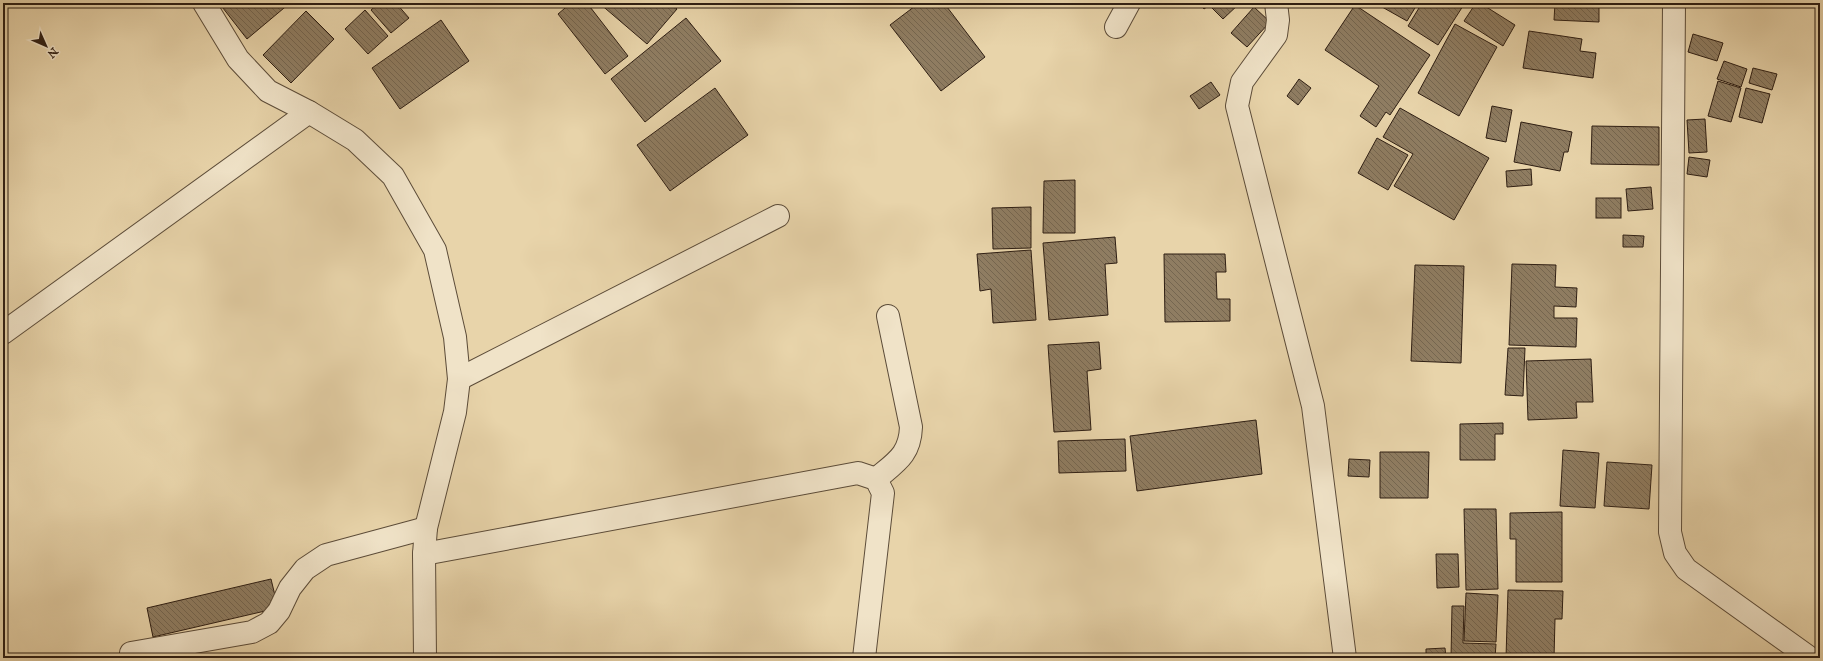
<svg xmlns="http://www.w3.org/2000/svg" width="1823" height="661" viewBox="0 0 1823 661" font-family="'IM FELL English',serif">
	<style>
		.building { fill: url(#building-back-hatch); stroke: #2e1e13 }
		.lines { fill: none; stroke-linecap: round; stroke-linejoin: round }
		.street-casing { stroke: #5c4c39; stroke-width: 24 }
		.street { stroke: #f0e3c8; stroke-width: 22 }
	</style>
	<defs>
		<pattern id="building-back-hatch" width="6" height="6" patternUnits="userSpaceOnUse"><rect width="6" height="6" fill="#8f7d62"/><path d="M-1 5l2 2M0 0l6 6M5-1l2 2" fill="none" stroke="#756650"/></pattern>
	</defs>
	<rect width="100%" height="100%" fill="#e8d4aa"/>
	<filter id="stains"><feTurbulence type="fractalNoise" baseFrequency=".005" numOctaves="4"/><feColorMatrix values="0 0 0 0 .2 0 0 0 0 .09 0 0 0 0 .02 0 0 0 .5 -.17"/></filter>
	<radialGradient id="worn" r=".72"><stop offset=".6" stop-color="#630" stop-opacity="0"/><stop offset="1" stop-color="#630" stop-opacity=".3"/></radialGradient>
	<g class="building">
		<path d="M 219,3 L 290,3 L 247,39 Z"/>
		<path d="M 379,3 L 396,3 L 409,18 L 391,33 L 371,10 Z"/>
		<path d="M 571,3 L 587,3 L 628,56 L 605,74 L 558,14 Z"/>
		<path d="M 599,3 L 670,3 L 677,9 L 647,44 Z"/>
		<path d="M 919,3 L 944,3 L 985,57 L 941,91 L 890,25 Z"/>
		<path d="M 1199,3 L 1212,3 L 1204,9 Z"/>
		<path d="M 1218,3 L 1240,3 L 1223,19 L 1212,8 Z"/>
		<path d="M 1375,3 L 1418,3 L 1407,21 Z"/>
		<path d="M 1422,3 L 1458,3 L 1463,6 L 1438,45 L 1408,26 Z"/>
		<path d="M 1476,3 L 1480,3 L 1515,25 L 1503,46 L 1464,21 Z"/>
		<path d="M 1555,3 L 1599,3 L 1599,22 L 1554,20 Z"/>
		<path d="M 1355,5 L 1430,55 L 1390,115 L 1386,112 L 1376,127 L 1360,116 L 1379,86 L 1325,50 Z"/>
		<path d="M 1254,7 L 1270,22 L 1247,47 L 1231,33 Z"/>
		<path d="M 365,10 L 388,36 L 368,54 L 345,29 Z"/>
		<path d="M 306,11 L 334,39 L 291,83 L 263,55 Z"/>
		<path d="M 686,18 L 721,61 L 645,122 L 611,79 Z"/>
		<path d="M 441,20 L 469,61 L 400,109 L 372,68 Z"/>
		<path d="M 1455,24 L 1497,47 L 1459,116 L 1418,93 Z"/>
		<path d="M 1529,31 L 1582,39 L 1580,51 L 1596,53 L 1593,78 L 1523,68 Z"/>
		<path d="M 1693,34 L 1723,43 L 1717,61 L 1688,52 Z"/>
		<path d="M 1724,61 L 1747,69 L 1741,87 L 1717,79 Z"/>
		<path d="M 1753,68 L 1777,74 L 1772,90 L 1749,83 Z"/>
		<path d="M 1299,79 L 1311,88 L 1298,105 L 1287,96 Z"/>
		<path d="M 1718,81 L 1741,88 L 1731,122 L 1708,116 Z"/>
		<path d="M 1211,82 L 1220,95 L 1199,109 L 1190,96 Z"/>
		<path d="M 715,88 L 748,135 L 670,191 L 637,145 Z"/>
		<path d="M 1746,88 L 1770,94 L 1762,123 L 1739,117 Z"/>
		<path d="M 1492,106 L 1512,110 L 1506,142 L 1486,138 Z"/>
		<path d="M 1400,108 L 1489,158 L 1454,220 L 1394,186 L 1413,154 L 1383,137 Z"/>
		<path d="M 1705,119 L 1707,152 L 1689,153 L 1687,120 Z"/>
		<path d="M 1521,122 L 1572,132 L 1568,152 L 1564,152 L 1560,171 L 1514,162 Z"/>
		<path d="M 1592,126 L 1659,127 L 1659,165 L 1591,164 Z"/>
		<path d="M 1377,138 L 1408,155 L 1388,190 L 1358,173 Z"/>
		<path d="M 1689,157 L 1710,160 L 1707,177 L 1687,174 Z"/>
		<path d="M 1531,169 L 1532,185 L 1507,187 L 1506,171 Z"/>
		<path d="M 1075,180 L 1075,233 L 1043,233 L 1044,181 Z"/>
		<path d="M 1651,187 L 1653,209 L 1628,211 L 1626,189 Z"/>
		<rect x="1596" y="198" width="25" height="20"/>
		<path d="M 1031,207 L 1031,248 L 993,249 L 992,208 Z"/>
		<path d="M 1623,235 L 1644,236 L 1643,247 L 1623,247 Z"/>
		<path d="M 1115,237 L 1117,263 L 1105,264 L 1108,315 L 1049,320 L 1043,243 Z"/>
		<path d="M 1031,250 L 1036,320 L 993,323 L 991,289 L 980,291 L 977,254 Z"/>
		<path d="M 1164,254 L 1225,254 L 1226,272 L 1216,272 L 1217,299 L 1230,299 L 1230,321 L 1165,322 Z"/>
		<path d="M 1512,264 L 1556,265 L 1555,287 L 1577,288 L 1576,307 L 1554,306 L 1554,318 L 1577,318 L 1576,347 L 1509,345 Z"/>
		<path d="M 1415,265 L 1464,266 L 1461,363 L 1411,361 Z"/>
		<path d="M 1099,342 L 1101,369 L 1087,371 L 1091,430 L 1054,432 L 1048,345 Z"/>
		<path d="M 1508,348 L 1525,348 L 1523,396 L 1505,395 Z"/>
		<path d="M 1591,359 L 1593,402 L 1576,402 L 1577,418 L 1528,420 L 1526,361 Z"/>
		<path d="M 1256,420 L 1262,474 L 1137,491 L 1130,436 Z"/>
		<path d="M 1503,423 L 1503,434 L 1495,434 L 1495,460 L 1460,460 L 1460,424 Z"/>
		<path d="M 1125,439 L 1126,471 L 1059,473 L 1058,441 Z"/>
		<path d="M 1563,450 L 1599,453 L 1595,508 L 1560,506 Z"/>
		<path d="M 1380,452 L 1429,452 L 1428,498 L 1380,498 Z"/>
		<path d="M 1349,459 L 1370,460 L 1369,477 L 1348,476 Z"/>
		<path d="M 1607,462 L 1652,465 L 1649,509 L 1604,506 Z"/>
		<path d="M 1464,509 L 1496,509 L 1498,589 L 1466,590 Z"/>
		<path d="M 1562,512 L 1562,582 L 1516,582 L 1516,539 L 1510,539 L 1510,513 Z"/>
		<path d="M 1436,554 L 1458,554 L 1459,587 L 1437,588 Z"/>
		<path d="M 271,579 L 278,608 L 153,637 L 147,608 Z"/>
		<path d="M 1508,590 L 1563,591 L 1562,619 L 1555,619 L 1554,658 L 1506,658 Z"/>
		<path d="M 1466,593 L 1498,595 L 1496,642 L 1464,641 Z"/>
		<path d="M 1452,606 L 1464,606 L 1463,643 L 1496,644 L 1495,658 L 1451,658 Z"/>
		<path d="M 1445,648 L 1446,658 L 1426,658 L 1426,649 Z"/>
	</g>
	<g class="lines">
		<defs>
			<g id="street">
				<path d="M 204,3 L 238,59 L 268,91 L 309,112 L 355,140 L 393,176 L 435,250 L 455,337 L 459,379 L 455,412 L 426,528 L 424,554 L 425,658"/>
				<path d="M 1276,3 L 1278,20 L 1276,35 L 1242,82 L 1237,106 L 1313,406 L 1345,658"/>
				<path d="M 1674,3 L 1670,532 L 1675,553 L 1686,569 L 1810,658"/>
				<path d="M 1116,27 L 1129,3"/>
				<path d="M 3,333 L 309,112"/>
				<path d="M 459,379 L 778,216"/>
				<path d="M 876,479 C 896,462 910,455 911,427 L 888,316"/>
				<path d="M 424,554 L 858,473 L 876,479 L 883,493 L 864,658"/>
				<path d="M 131,653 L 252,632 L 269,623 L 279,611 L 290,588 L 305,569 L 326,555 L 426,528"/>
			</g>
		</defs>
		<use href="#street" class="street-casing"/>
		<use href="#street" class="street"/>
	</g>
	<rect width="1823" height="661" fill="none" stroke="#e8d4aa" stroke-width="16"/>
	<rect x="4" y="4" width="1815" height="653" fill="none" stroke="#2e1e13" stroke-width="2"/>
	<rect x="8" y="8" width="1807" height="645" fill="none" stroke="#2e1e13"/>
	<g transform="translate(46 46) rotate(135)" stroke="#f0e3c8" stroke-width="3" paint-order="stroke">
	<path d="M0-3L7 15L0 10L-7 15Z" fill="#2e1e13"/>
	<text y="-6" font-size="11" font-weight="bold" text-anchor="middle" fill="#2e1e13">N</text>
	</g>
	<rect width="100%" height="100%" filter="url(#stains)"/>
	<rect width="100%" height="100%" fill="url(#worn)"/>
</svg>
